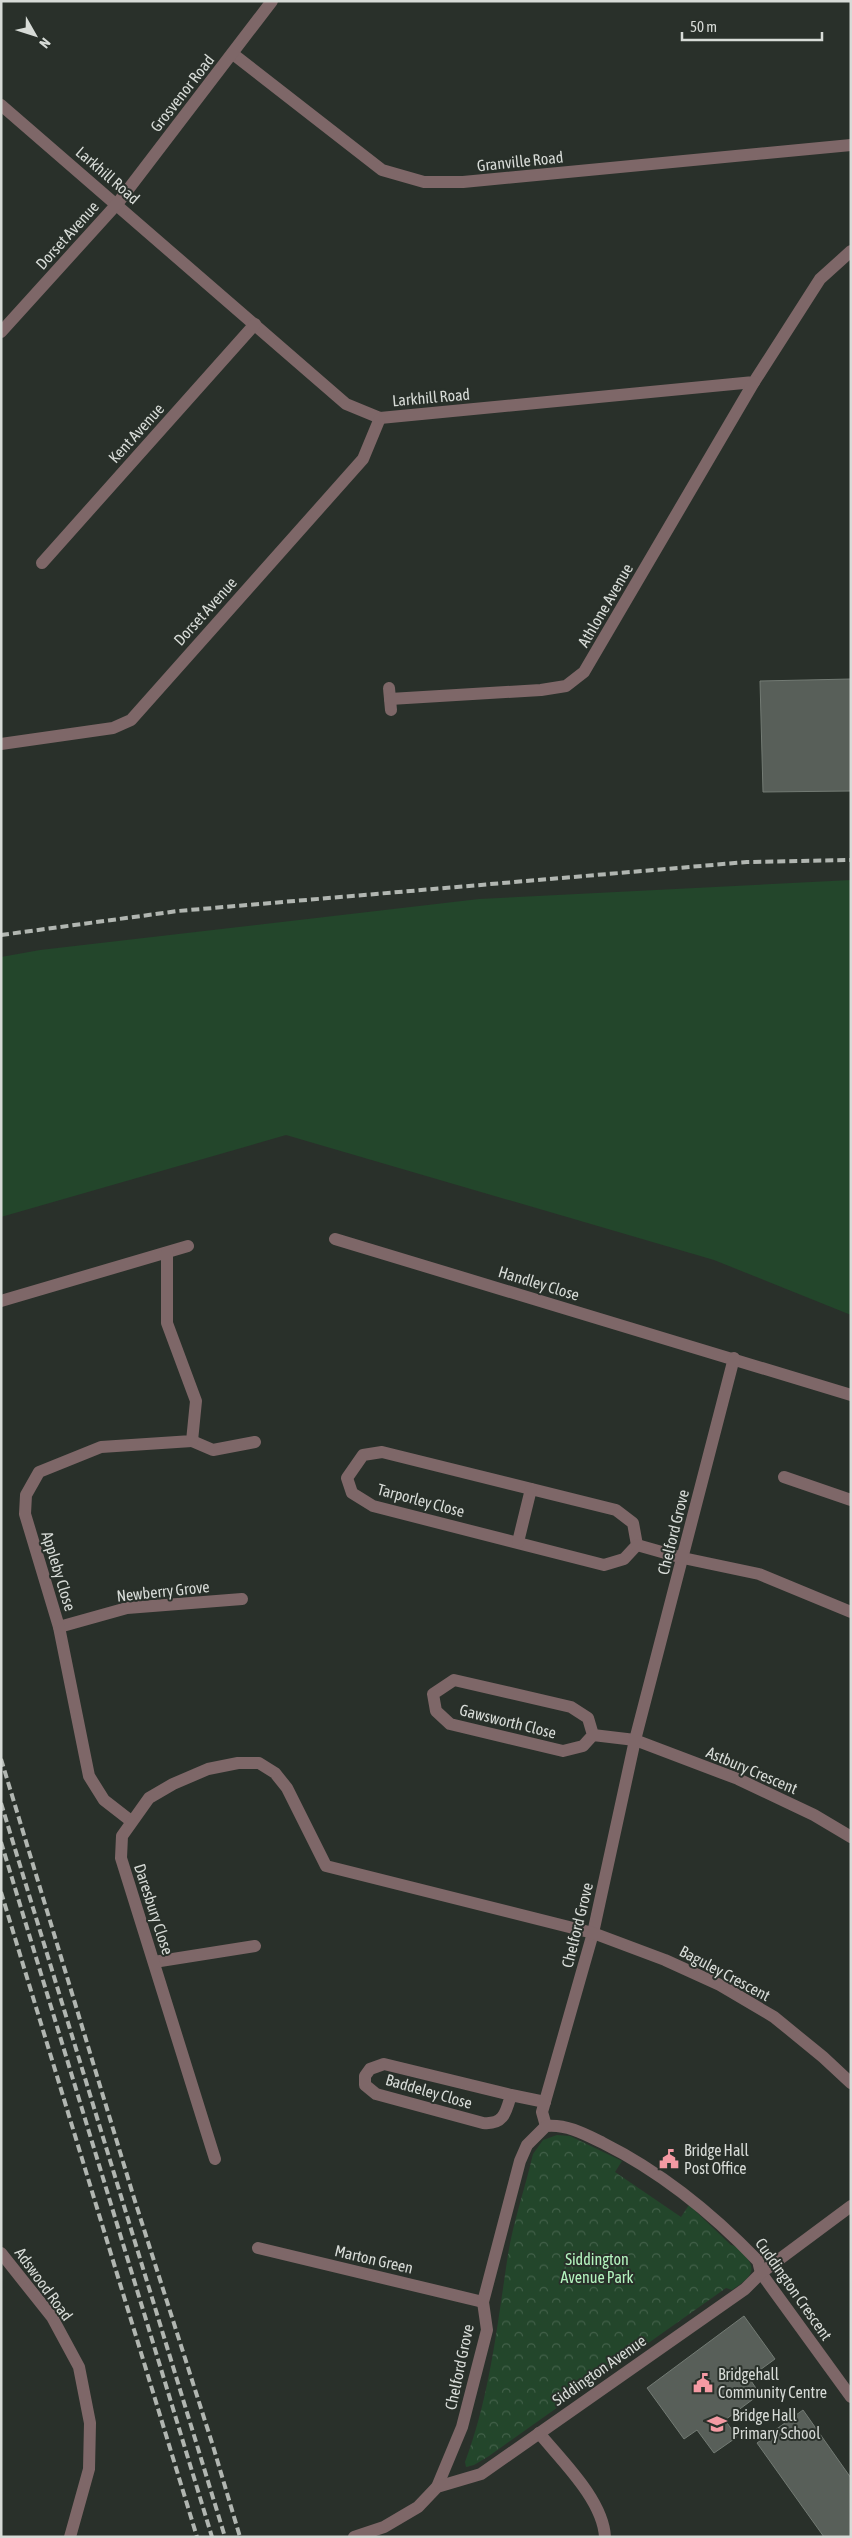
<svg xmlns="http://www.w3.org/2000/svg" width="852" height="2538" viewBox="0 0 852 2538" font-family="'Asap Condensed',sans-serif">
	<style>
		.green { fill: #23462b }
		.park { fill: url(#park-crowns) }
		.building { fill: #585f59; stroke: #737b74 }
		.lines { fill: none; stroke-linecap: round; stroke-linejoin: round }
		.minor { stroke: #7e6768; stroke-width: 12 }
		.rail { stroke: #b1b6b1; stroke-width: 4; stroke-dasharray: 8 4; stroke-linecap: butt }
		.labels { text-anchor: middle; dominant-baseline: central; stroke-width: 4; stroke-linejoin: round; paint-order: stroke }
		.street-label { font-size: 16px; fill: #d7dbd7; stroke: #29302a }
		.poi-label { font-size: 16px; fill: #d7dbd7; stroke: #29302a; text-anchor: start }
		.park-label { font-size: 16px; fill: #b3f3be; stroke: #29302a }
	</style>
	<defs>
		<pattern id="park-crowns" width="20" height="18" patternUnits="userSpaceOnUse" patternTransform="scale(1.25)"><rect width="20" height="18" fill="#23462b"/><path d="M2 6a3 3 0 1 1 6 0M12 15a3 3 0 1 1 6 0" fill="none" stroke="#426049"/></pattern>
	</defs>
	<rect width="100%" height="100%" fill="#29302a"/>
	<path class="green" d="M 851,880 L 851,1315 L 714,1260 L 286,1135 L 1,1217 L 1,957 L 40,950 L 479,899 Z"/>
	<path class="park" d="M 557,2135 L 570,2136 L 622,2161 L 615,2172 L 681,2217 L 689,2205 L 731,2245 C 738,2246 741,2251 746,2257 C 760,2273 744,2281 732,2290 L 726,2288 L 489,2456 L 474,2465 L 466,2467 L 465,2462 C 489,2399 497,2328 507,2261 C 512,2225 525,2189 533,2154 L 543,2140 Z"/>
	<g class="building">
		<path d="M 851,679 L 851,791 L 763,792 L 760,681 Z"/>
		<path d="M 744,2316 L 775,2359 L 749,2378 L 760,2394 L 725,2420 L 737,2437 L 714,2453 L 697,2430 L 684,2439 L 647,2388 Z"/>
		<path d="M 803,2410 L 851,2478 L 851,2537 L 824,2537 L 757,2443 Z"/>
	</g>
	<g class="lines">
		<g class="minor">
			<path d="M 233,54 L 382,170 L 424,182 L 463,182 L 851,145"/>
			<path d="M 1,105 L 346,404 L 380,418 L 754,382 L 820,279 L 851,251"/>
			<path d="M 1,332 L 117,204 L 272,1"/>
			<path d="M 42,563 L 255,324"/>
			<path d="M 389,688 L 391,710"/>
			<path d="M 390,699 L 541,690 L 566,686 L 584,672 L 754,382"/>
			<path d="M 1,744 L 113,728 L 131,720 L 363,459 L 380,418"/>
			<path d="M 335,1239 L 851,1395"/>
			<path d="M 1,1301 L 188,1246"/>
			<path d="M 192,1441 L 213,1450 L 255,1442"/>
			<path d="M 382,1452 L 616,1510 L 633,1523 L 637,1545 L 624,1559 L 604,1565 L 373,1506 L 352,1493 L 347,1478 L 363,1455 Z"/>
			<path d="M 784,1477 L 851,1500"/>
			<path d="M 518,1542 L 531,1489"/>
			<path d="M 637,1545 L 683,1558 L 759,1574 L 851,1612"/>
			<path d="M 59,1627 L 127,1608 L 242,1599"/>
			<path d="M 593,1735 L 588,1718 L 571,1707 L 454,1680 L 433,1694 L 436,1711 L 450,1724 L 563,1751 L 583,1746 L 593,1735 L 635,1740 L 738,1779 L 814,1815 L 851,1837"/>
			<path d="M 131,1821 L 104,1800 L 89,1776 L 59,1627 L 25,1514 L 26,1495 L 39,1472 L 101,1447 L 192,1441 L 196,1401 L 167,1323 L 167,1253"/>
			<path d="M 154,1962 L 255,1946"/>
			<path d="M 511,2095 L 384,2064 L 370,2069 L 365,2076 L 365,2085 L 376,2094 L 483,2123 C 504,2125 506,2112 511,2095 L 545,2102"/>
			<path d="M 546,2126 L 542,2112 L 593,1933 L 635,1740 L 734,1358"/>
			<path d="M 215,2159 L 121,1858 L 122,1836 L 149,1798 L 173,1784 L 208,1769 L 238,1763 L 259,1763 L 275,1773 L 287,1788 L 326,1866 L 593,1933 L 665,1960 L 720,1985 L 774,2017 L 823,2057 L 851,2083"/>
			<path d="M 258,2248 L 483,2302"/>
			<path d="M 1,2253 L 52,2317 L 79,2367 L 90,2423 L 89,2469 L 70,2537"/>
			<path d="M 539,2433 C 562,2461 603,2500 605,2537"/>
			<path d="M 437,2487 L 462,2427 L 487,2330 L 483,2302 L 520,2161 L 527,2145 L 546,2126 C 567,2124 585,2134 603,2143 C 663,2173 712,2213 758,2261 L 761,2273 L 851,2397"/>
			<path d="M 354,2537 L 384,2527 L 418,2507 L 437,2487 L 481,2474 L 745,2289 L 761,2273 L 851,2206"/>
		</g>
		<g class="rail">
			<path d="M 1,935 L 178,911 L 747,862 L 851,860"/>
			<path d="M 1,1759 L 134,2198 L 213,2446 L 240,2537"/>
			<path d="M 1,1803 L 225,2537"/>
			<path d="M 1,1842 L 212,2537"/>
			<path d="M 1,1892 L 197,2537"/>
		</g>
	</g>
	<defs>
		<symbol id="civic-bare" viewBox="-9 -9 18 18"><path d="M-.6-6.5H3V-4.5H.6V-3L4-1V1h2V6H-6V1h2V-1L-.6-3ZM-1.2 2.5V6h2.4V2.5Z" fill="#f49aa3" stroke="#29302a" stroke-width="2.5" paint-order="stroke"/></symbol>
		<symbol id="school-bare" viewBox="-9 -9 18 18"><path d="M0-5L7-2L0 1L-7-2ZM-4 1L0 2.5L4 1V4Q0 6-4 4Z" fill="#f49aa3" stroke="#29302a" stroke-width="2.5" paint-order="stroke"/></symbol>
	</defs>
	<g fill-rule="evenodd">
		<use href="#civic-bare" x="655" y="2145" width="28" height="28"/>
		<use href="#civic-bare" x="689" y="2369" width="28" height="28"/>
		<use href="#school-bare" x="703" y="2410" width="28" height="28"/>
	</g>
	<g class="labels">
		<g class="street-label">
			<text transform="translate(182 93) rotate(-52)">Grosvenor Road</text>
			<text transform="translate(520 161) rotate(-6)">Granville Road</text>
			<text transform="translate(108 175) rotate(41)">Larkhill Road</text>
			<text transform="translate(67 235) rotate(-48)">Dorset Avenue</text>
			<text transform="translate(431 397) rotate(-5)">Larkhill Road</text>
			<text transform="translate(136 433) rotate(-48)">Kent Avenue</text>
			<text transform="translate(605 605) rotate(-60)">Athlone Avenue</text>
			<text transform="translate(205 611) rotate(-48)">Dorset Avenue</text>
			<text transform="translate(539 1283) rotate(17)">Handley Close</text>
			<text transform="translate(421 1500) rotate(15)">Tarporley Close</text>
			<text transform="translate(673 1532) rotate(-76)">Chelford Grove</text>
			<text transform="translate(59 1571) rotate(73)">Appleby Close</text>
			<text transform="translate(163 1591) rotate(-6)">Newberry Grove</text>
			<text transform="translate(508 1721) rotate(14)">Gawsworth Close</text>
			<text transform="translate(752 1770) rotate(23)">Astbury Crescent</text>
			<text transform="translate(154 1909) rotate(72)">Daresbury Close</text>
			<text transform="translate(577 1925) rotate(-76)">Chelford Grove</text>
			<text transform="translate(725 1973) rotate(28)">Baguley Crescent</text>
			<text transform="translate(429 2091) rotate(16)">Baddeley Close</text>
			<text transform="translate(374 2259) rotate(13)">Marton Green</text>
			<text transform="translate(44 2284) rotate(54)">Adswood Road</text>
			<text transform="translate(794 2289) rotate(55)">Cuddington Crescent</text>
			<text transform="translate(459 2367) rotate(-78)">Chelford Grove</text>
			<text transform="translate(599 2370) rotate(-35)">Siddington Avenue</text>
		</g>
		<g class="poi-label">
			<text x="684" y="2150">Bridge Hall<tspan x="684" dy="18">Post Office</tspan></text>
			<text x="718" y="2374">Bridgehall<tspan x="718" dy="18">Community Centre</tspan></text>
			<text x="732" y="2415">Bridge Hall<tspan x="732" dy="18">Primary School</tspan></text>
		</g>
		<g class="park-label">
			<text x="597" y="2259">Siddington<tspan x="597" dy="18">Avenue Park</tspan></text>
		</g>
	</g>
	<rect width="852" height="2538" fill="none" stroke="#d7dbd7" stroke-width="5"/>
	<g transform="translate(35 35) rotate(129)" stroke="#29302a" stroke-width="4" paint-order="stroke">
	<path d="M0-4L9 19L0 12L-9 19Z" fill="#d7dbd7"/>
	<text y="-8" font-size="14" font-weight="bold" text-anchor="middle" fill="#d7dbd7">N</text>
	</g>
	<path d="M682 32v8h140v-8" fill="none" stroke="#d7dbd7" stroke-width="2.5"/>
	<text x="690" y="32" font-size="15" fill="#d7dbd7" stroke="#29302a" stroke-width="4" paint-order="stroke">50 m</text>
</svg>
